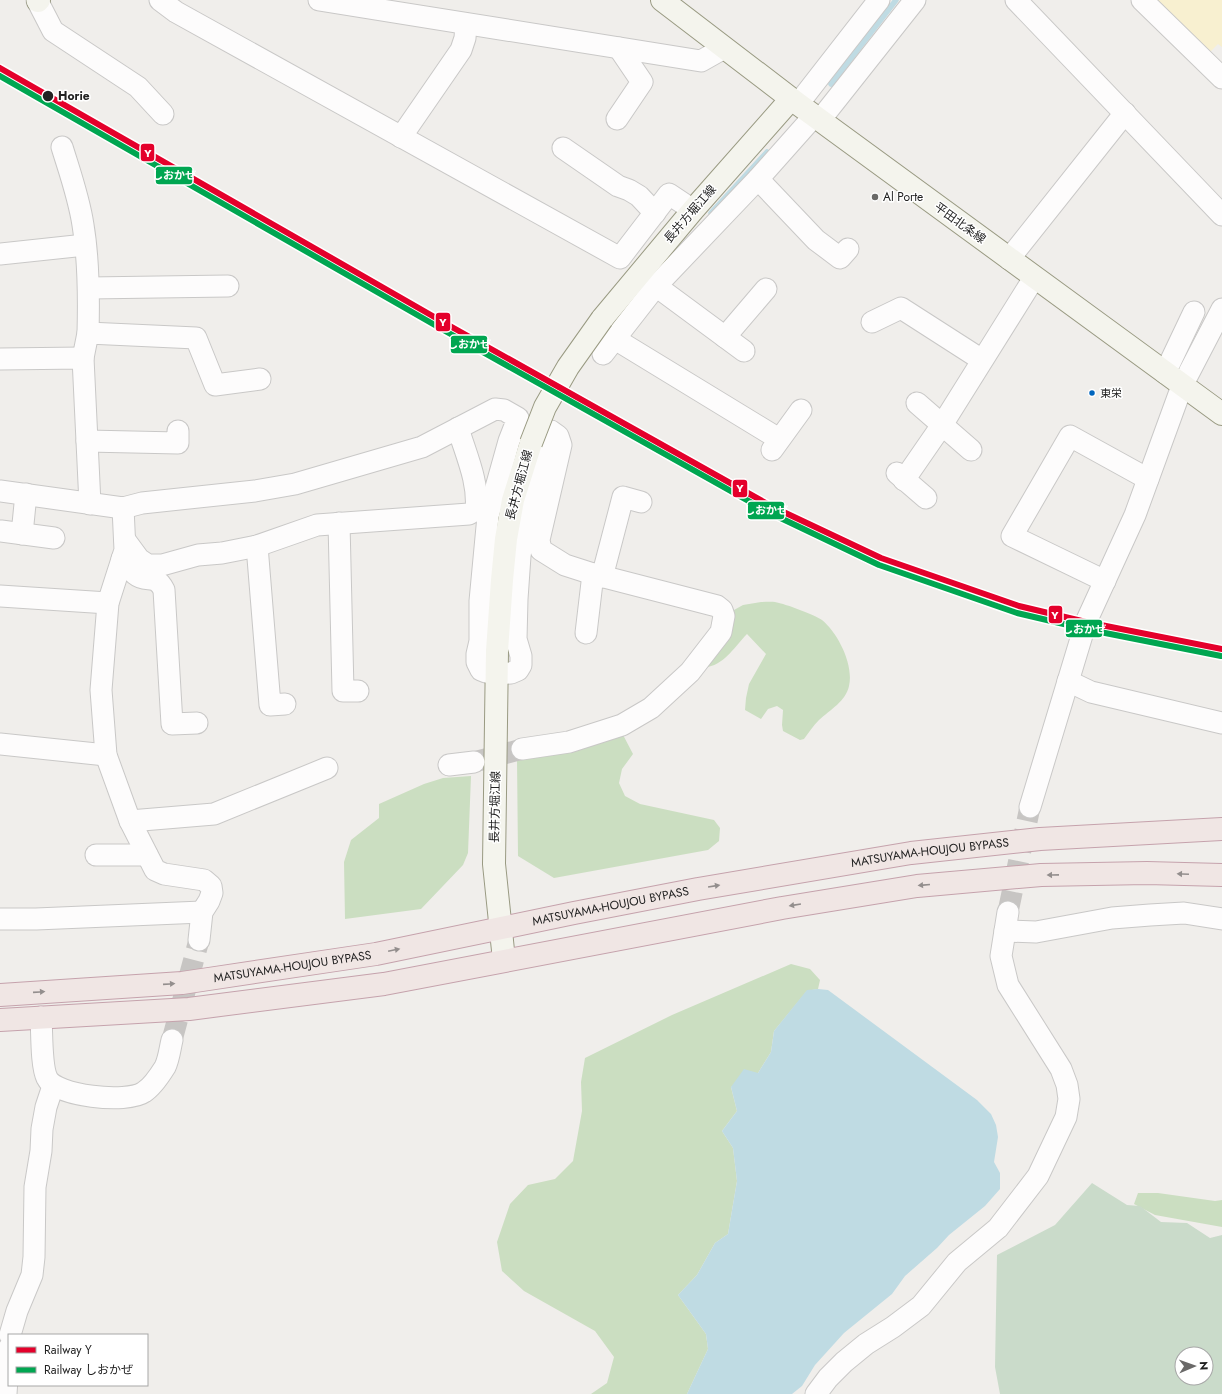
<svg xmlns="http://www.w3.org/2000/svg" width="1222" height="1394" viewBox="0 0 1222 1394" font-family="Jost,'Noto Sans JP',sans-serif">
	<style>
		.forest { fill: #cbdec1 }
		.sand { fill: #f8f0d0 }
		.cemetery { fill: #cadbca; fill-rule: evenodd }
		.water { fill: #bfdbe3 }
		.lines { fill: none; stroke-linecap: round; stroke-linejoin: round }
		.stream { stroke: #bfdbe3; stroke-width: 5.5 }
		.minor-tunnel { stroke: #c7c5c3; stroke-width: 21; stroke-dasharray: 21 10; stroke-linecap: butt }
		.minor-casing { stroke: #c9c8c7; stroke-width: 23 }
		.secondary-casing { stroke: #999a82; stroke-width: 24 }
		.trunk-casing { stroke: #c5a2ac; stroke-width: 24 }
		.minor { stroke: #fdfcfc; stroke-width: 21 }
		.secondary { stroke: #f4f4ed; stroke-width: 22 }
		.trunk { stroke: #f0e6e4; stroke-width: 22 }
		.secondary-bridge-casing { stroke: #999a82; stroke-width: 24; stroke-linecap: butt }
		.secondary-bridge { stroke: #f4f4ed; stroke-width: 22 }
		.rail-1-casing { stroke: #fff; stroke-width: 9 }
		.rail-2-casing { stroke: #fff; stroke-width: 9 }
		.rail-1 { stroke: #e4002b; stroke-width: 6 }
		.rail-2 { stroke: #00a651; stroke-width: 6 }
		.oneway { fill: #938e8d }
		.stop-dot { fill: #222; stroke: #fff; stroke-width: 1.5 }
		.poi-dot { fill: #6a6968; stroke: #fff; stroke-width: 1.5 }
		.bus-dot { fill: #0065bd; stroke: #fff; stroke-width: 1.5 }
		.labels { text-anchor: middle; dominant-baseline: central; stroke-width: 3; stroke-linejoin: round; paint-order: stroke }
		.bus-label { font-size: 11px; fill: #222; stroke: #fff; text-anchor: start }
		.stop-label { font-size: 12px; font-weight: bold; fill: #222; stroke: #fff; text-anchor: start }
		.poi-label { font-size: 12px; fill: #222; stroke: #fff; text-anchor: start }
		.street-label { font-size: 12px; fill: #222; stroke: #fff }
		.line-badge { stroke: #fff; stroke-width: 1.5 }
		.badge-label { font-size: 11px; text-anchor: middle; font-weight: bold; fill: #fff }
	</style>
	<rect width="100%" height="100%" fill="#f0eeeb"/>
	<g class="forest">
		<path d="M 761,602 C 767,602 774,601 779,603 C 788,605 815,615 822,620 C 838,633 854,665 849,686 C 846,701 830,710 819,720 C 813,726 809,732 804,739 L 800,740 L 783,731 L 782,725 L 783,710 L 777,706 L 768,709 L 761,719 L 745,710 L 746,698 L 749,684 L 766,654 L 747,634 C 735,646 726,663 708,667 L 706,665 L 734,610 L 743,605 Z"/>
		<path d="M 621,731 L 633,754 L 622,769 L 619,783 L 625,796 L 640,804 L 714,820 L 720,828 L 719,841 L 708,850 L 554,878 L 518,856 L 517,759 Z"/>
		<path d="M 471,776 L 468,853 L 463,865 L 421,909 L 345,919 L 344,862 L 351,840 L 379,818 L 379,804 L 424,784 L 443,778 Z"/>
		<path d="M 791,964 L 810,969 L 820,980 L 818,989 L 807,991 L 774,1031 L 771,1052 L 758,1073 L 731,1087 L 737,1111 L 722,1131 L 733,1148 L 737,1181 L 728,1234 L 715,1243 L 697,1275 L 678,1295 L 706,1334 L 708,1349 L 687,1394 L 591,1394 L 607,1383 L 614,1357 L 595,1331 L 524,1291 L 502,1271 L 497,1242 L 510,1204 L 528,1185 L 555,1179 L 573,1161 L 582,1111 L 581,1082 L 585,1058 L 672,1015 Z"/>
		<path d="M 1138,1193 L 1158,1193 L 1215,1201 L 1222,1200 L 1222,1227 L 1155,1215 L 1134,1204 Z"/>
	</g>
	<path class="sand" d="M 1155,0 L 1222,0 L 1222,47 L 1218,44 L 1210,52 Z"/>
	<path class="cemetery" d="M 1092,1183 L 1127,1205 L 1140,1206 L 1161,1222 L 1187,1223 L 1210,1238 L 1222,1235 L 1222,1394 L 1000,1394 L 995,1367 L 997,1255 L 1055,1225 ZM 1182,1354 L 1206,1354 L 1206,1378 L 1182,1378 Z"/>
	<path class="water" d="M 818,989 L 828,990 L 977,1100 L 991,1114 L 996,1125 L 998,1137 L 994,1162 L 1000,1173 L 1000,1189 L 985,1206 L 949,1235 L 937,1248 L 905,1276 L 892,1294 L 844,1333 L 815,1365 L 802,1386 L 792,1394 L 687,1394 L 708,1349 L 706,1334 L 678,1295 L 697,1275 L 715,1243 L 728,1234 L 737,1181 L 733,1148 L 722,1131 L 737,1111 L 731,1087 L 744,1069 L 758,1073 L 771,1052 L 774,1031 L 807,990 Z"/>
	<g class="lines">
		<g class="stream">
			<path d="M 831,84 L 896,0"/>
			<path d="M 711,213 L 767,152"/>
		</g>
		<g class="minor-tunnel">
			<path d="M 474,762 L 522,749"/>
			<path d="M 1008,912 L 1030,807"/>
			<path d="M 172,1040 L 199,940"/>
		</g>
		<defs>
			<g id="minor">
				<path d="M 37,0 L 53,31 L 138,87 L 163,114"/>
				<path d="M 160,0 L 176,12 L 620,258 L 669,194 L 693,210"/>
				<path d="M 319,0 L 701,61 L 724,48"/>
				<path d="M 1016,0 L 1222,215"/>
				<path d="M 1142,0 L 1222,78"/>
				<path d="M 798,104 L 879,0"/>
				<path d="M 617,119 L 642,82 L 619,48"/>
				<path d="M 820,120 L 915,0"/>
				<path d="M 401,137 L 461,50 L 465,38 L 466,24"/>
				<path d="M 62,147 C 70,173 79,198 83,225 C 89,261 89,297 88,333"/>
				<path d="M 563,148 L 618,186 L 629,190 L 639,196 L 655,213"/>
				<path d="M 758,179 L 816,240 L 840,258 L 848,249"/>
				<path d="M 0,254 L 85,245"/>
				<path d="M 1009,259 L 1125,113"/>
				<path d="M 656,286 L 744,351"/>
				<path d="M 89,288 L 228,286"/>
				<path d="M 872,322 L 901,308 L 982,360"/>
				<path d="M 725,337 L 766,289"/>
				<path d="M 615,339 L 779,439"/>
				<path d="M 603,354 L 656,286 L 758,179 L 814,116"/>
				<path d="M 83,358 L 88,333 L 196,338 L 215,385 L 260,379"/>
				<path d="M 0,359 L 83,358 L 90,504"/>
				<path d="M 1165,373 L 1194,312"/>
				<path d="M 917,403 L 971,450"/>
				<path d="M 87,441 L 178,443 L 178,431"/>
				<path d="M 772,450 L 801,410"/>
				<path d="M 897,473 L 926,498"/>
				<path d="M 904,480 L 942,425 L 1034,278"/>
				<path d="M 0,491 L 123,508 L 142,503 L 255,491 L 295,484 L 422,447 L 495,409 L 504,410 L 518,418 L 509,441 L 488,516 L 480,601 L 480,641 L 477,654 L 477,662 L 481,670 L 486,672 L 496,674 L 511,673 L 518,670 L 521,665 L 521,656 L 516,639 L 517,599 L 520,556 L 527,511 L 535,477 L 551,431 L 558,436 L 561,445 L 539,540 L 541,550 L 565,565 L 593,574 L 717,606 L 722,610 L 724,616 L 721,632 L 690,672 L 651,708 L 622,725 L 569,742 L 522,749"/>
				<path d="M 123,508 L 125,550 L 108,603 L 101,690 L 106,755 L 130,821 L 155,870 L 164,874 L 204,880 L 211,886 L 212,893 L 209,901 L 202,912 L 199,940"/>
				<path d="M 339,523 L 343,691 L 358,691"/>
				<path d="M 1,531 L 54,538"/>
				<path d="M 22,534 L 26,494"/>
				<path d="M 125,540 L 139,559 L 148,565 L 162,565 L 198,555 L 222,553 L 257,546 L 317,525 L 469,514 L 476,510 C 479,482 466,455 458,428"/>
				<path d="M 257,546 L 270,705 L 285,704"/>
				<path d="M 122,559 C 126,564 130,570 135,574 C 147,584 155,572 164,590 L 172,724 L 197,723"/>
				<path d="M 602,577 L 623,497 L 641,502"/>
				<path d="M 1105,581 L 1012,536 L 1070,436 L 1148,479"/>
				<path d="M 0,596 L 108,603"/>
				<path d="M 586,633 L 593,574"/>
				<path d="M 1068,681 L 1091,692 L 1222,723"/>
				<path d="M 0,744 L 106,755"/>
				<path d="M 449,765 L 474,762"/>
				<path d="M 1030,807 L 1086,622 L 1135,515 L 1182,386 L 1222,309"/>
				<path d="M 130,821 L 214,814 L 327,768"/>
				<path d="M 96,855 L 147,855"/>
				<path d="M 0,919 L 36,919 L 202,912"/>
				<path d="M 1005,931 L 1036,932 L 1112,918 L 1150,915 L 1184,913 L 1222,919"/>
				<path d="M 41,1017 C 42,1032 41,1066 47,1078 C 55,1096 127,1104 144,1092 C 152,1087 160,1075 165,1067 C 169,1059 170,1048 172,1040"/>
				<path d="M 10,1335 L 17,1311 L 32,1275 L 34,1257 L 35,1187 L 41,1151 L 42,1129 L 46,1107 L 53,1086"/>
				<path d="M 6,1394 L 9,1348"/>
				<path d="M 816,1394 L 828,1378 L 844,1362 L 866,1344 L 893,1327 L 921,1306 L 957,1262 L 998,1228 L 1038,1176 L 1066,1117 L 1069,1099 L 1067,1085 L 1061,1069 L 1008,985 L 1001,956 L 1008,912"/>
			</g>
			<g id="secondary">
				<path d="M 662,0 L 798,104 L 1222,414"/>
				<path d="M 38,1 L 39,0"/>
				<path d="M 602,319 L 693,210 L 791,99"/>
				<path d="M 504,960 L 494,864 L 497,651 L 502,580 L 506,539 L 513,500 L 531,443"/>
			</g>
			<g id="trunk">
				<path id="s1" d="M 0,995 L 182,983 L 376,954 L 574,913 L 698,889 L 911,853 L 1040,839 L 1222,829"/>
				<path d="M 0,1020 L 189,1009 L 384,984 L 782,908 L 917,886 L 1041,875 L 1147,873 L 1222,875"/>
			</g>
		</defs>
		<use href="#minor" class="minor-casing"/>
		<use href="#secondary" class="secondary-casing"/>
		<use href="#trunk" class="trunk-casing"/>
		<use href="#minor" class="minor"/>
		<use href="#secondary" class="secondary"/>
		<use href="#trunk" class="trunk"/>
		<defs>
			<path id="secondary-bridge" d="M 531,443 L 545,407 L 568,367 L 602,319"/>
		</defs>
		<use href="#secondary-bridge" class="secondary-bridge-casing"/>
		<use href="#secondary-bridge" class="secondary-bridge"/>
		<defs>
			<path id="rail-1" d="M 0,68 L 450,326 L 773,507 L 881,558 L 1019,606 L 1086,622 L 1222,649"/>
			<path id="rail-2" d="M 0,76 L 447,332 L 770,513 L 879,565 L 1017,613 L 1085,629 L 1221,656"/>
		</defs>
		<use href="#rail-1" class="rail-1-casing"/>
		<use href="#rail-2" class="rail-2-casing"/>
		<use href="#rail-1" class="rail-1"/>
		<use href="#rail-2" class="rail-2"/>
	</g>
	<defs><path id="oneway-solid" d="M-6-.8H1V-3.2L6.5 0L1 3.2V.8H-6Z"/></defs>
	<g class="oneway">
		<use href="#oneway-solid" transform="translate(1183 874) rotate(-178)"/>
		<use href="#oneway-solid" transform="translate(1053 875) rotate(179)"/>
		<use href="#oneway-solid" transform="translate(924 885) rotate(175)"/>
		<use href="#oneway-solid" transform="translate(714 886) rotate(-9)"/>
		<use href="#oneway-solid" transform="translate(795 905) rotate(171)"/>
		<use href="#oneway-solid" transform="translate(394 950) rotate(-12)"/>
		<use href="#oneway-solid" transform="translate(169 984) rotate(-4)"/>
		<use href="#oneway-solid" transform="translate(39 992) rotate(-4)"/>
	</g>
	<circle class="stop-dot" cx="48" cy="96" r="6"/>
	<circle class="poi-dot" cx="875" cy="197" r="4"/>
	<circle class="bus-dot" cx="1092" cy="393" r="3.5"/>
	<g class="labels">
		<g class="bus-label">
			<text x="1100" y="393">東栄</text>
		</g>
		<g class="stop-label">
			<text x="58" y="96">Horie</text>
		</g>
		<g class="poi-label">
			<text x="883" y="197">Al Porte</text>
		</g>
		<g class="street-label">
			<text transform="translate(690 214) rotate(-49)">長井方堀江線</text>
			<text transform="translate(960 223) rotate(36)">平田北条線</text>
			<text transform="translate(519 485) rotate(-75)">長井方堀江線</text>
			<text transform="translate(495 807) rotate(-89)">長井方堀江線</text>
			<text stroke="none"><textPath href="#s1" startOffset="942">MATSUYAMA-HOUJOU BYPASS</textPath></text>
			<text stroke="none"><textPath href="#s1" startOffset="618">MATSUYAMA-HOUJOU BYPASS</textPath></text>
			<text stroke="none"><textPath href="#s1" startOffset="294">MATSUYAMA-HOUJOU BYPASS</textPath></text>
		</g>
	</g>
	<g class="line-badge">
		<rect x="140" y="143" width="15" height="19" rx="4" fill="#e4002b"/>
		<rect x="155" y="166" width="38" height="19" rx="4" fill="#00a651"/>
		<rect x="435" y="312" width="16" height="20" rx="4" fill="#e4002b"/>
		<rect x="450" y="335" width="38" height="19" rx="4" fill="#00a651"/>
		<rect x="732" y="479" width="16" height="19" rx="4" fill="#e4002b"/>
		<rect x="747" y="501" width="38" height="19" rx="4" fill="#00a651"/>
		<rect x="1048" y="605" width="15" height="19" rx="4" fill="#e4002b"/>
		<rect x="1065" y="619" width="38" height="19" rx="4" fill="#00a651"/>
	</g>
	<g class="badge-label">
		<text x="148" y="157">Y</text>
		<text x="174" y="179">しおかぜ</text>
		<text x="443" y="326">Y</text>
		<text x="469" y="348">しおかぜ</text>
		<text x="740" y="492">Y</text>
		<text x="766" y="514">しおかぜ</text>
		<text x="1055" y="619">Y</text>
		<text x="1084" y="633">しおかぜ</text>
	</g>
	<rect x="8" y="1334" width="140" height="52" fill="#ffffff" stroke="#a7a7a7"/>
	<rect x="16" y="1347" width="20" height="6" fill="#e4002b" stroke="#a7a7a7"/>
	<text x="44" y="1354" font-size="12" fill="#222222">Railway Y</text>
	<rect x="16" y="1367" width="20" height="6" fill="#00a651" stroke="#a7a7a7"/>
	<text x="44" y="1374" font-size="12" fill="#222222">Railway しおかぜ</text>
	<g transform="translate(1194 1366) rotate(88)"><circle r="19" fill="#ffffff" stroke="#a7a7a7"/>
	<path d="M0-3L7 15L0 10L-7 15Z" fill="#6a6968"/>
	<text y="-6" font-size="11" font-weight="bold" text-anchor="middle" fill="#222222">N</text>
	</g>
</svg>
